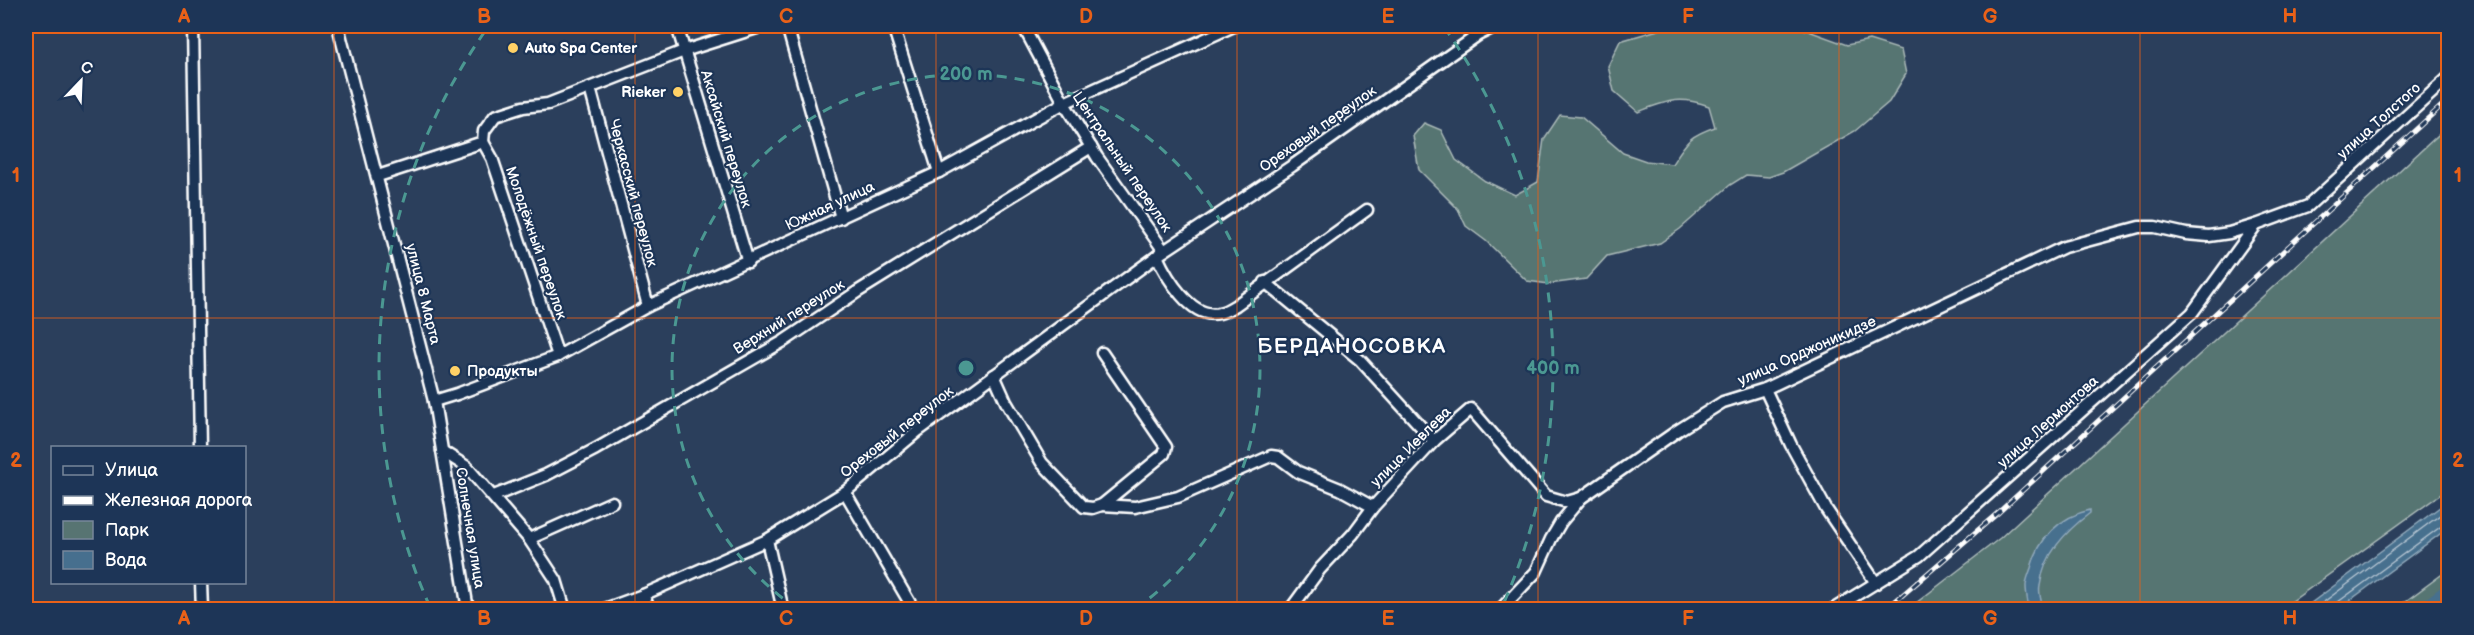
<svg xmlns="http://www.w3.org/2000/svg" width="2474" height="635" viewBox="0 0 2474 635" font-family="'Balsamiq Sans',sans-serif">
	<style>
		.green { fill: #577472; stroke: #abbab8; stroke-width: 1.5 }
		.water { fill: #466f8e; stroke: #90a9bb; stroke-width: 1.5 }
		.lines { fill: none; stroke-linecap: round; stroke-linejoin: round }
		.shore { stroke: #b5c5d2; stroke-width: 1.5 }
		.canal { stroke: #466f8e; stroke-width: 10 }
		.minor-casing { stroke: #fff; stroke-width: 15 }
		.minor { stroke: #1d3557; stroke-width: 10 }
		.rail-casing { stroke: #fff; stroke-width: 5 }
		.rail { stroke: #1d3557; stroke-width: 3; stroke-dasharray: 9; stroke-linecap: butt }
		.grid { fill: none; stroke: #e96118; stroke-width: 1.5; stroke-opacity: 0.55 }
		.ring { fill: none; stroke: #4b9892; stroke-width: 3; stroke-dasharray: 10 8 }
		.poi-dot { fill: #ffd166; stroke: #1d3557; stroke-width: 2 }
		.labels { text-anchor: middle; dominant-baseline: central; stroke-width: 4.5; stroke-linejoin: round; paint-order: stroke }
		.poi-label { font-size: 15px; font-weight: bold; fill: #fff; stroke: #1d3557; text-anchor: start }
		.street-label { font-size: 15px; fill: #fff; stroke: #1d3557 }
		.district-label { font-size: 21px; font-weight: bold; letter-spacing: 1.5px; fill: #fff; stroke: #1d3557 }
		.centre { fill: #4b9892; stroke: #1d3557; stroke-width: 3 }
		.ring-label { font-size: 18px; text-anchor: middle; font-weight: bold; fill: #4b9892; stroke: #1d3557; stroke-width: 4.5; stroke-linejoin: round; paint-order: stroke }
		.neatline { fill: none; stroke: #e96118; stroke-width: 2 }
		.grid-label { font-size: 20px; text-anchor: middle; font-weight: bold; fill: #e96118 }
	</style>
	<rect width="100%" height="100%" fill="#2b3f5c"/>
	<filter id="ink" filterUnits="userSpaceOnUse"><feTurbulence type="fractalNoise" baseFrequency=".0167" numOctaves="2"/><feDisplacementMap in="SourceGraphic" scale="12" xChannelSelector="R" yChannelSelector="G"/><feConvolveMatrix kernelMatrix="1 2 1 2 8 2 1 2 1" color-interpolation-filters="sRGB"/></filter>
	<g filter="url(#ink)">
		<g class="green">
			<path d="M 1672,26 L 1795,26 L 1847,45 L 1869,40 L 1901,50 L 1906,74 L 1889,102 L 1855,131 L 1783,172 L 1769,177 L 1746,175 L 1730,185 L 1680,229 L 1660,243 L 1607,256 L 1586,279 L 1549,284 L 1527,281 L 1486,241 L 1466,226 L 1458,209 L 1419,170 L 1413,136 L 1424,123 L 1441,130 L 1456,160 L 1485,181 L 1515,195 L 1538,182 L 1544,139 L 1560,115 L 1581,117 L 1623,153 L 1646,161 L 1672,164 C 1687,141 1689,136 1715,127 L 1709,106 C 1679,95 1667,101 1638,112 L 1614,91 L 1608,66 L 1620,41 Z"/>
			<path d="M 2448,126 L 2448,489 L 2281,609 L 1907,610 L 2000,538 Z"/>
			<path d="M 2448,570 L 2448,609 L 2395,609 Z"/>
		</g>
		<g class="water">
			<path d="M 2448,501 L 2448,528 L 2338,609 L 2303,609 Z"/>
			<path d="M 2090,510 L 2090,513 C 2065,532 2044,554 2040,586 C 2038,593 2042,602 2043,609 L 2029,609 C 2028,602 2026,594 2026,586 C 2026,580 2029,574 2031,568 C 2039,538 2059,517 2090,510 Z"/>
		</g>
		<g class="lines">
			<g class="shore">
				<path d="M 2313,610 L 2448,509"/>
				<path d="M 2335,610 L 2338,602 L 2443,525 L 2448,524"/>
			</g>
			<path class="canal" d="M 2419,610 L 2448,588"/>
			<defs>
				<g id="minor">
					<path d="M 193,26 L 200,448"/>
					<path d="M 338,26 L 434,401 L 468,610"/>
					<path d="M 677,26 L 748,262"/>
					<path d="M 787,26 L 841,218"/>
					<path d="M 893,26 L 939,172"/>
					<path d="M 1023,26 L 1064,103 L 1097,157 L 1164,251"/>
					<path d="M 590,88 L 648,306"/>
					<path d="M 483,142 L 492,158 L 558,356"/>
					<path d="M 378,176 L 483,142 L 484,131 L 495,116 L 523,107 L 548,104 L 684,51 L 763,26"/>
					<path d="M 1157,256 C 1166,276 1191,320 1219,313 C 1225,312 1231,308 1236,305 L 1367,210"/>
					<path d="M 1265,282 L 1360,360 L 1434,441"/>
					<path d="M 994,375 L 1006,402 L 1042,463 L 1084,507 L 1093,508 L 1102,505 L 1164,454 L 1166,447 L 1102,353"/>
					<path d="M 1765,389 L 1791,445 L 1826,509 L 1876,583"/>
					<path d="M 434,401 L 457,394 L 558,356 L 648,306 L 939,172 L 1064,103 L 1234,26"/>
					<path d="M 442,451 L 467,467 L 529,539 L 556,580 L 565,610"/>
					<path d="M 845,492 L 914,610"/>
					<path d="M 494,496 L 546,475 L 596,449 L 784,341 L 857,292 L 1091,147"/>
					<path d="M 1102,505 L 1135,507 L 1178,497 L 1271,456 L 1278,457 L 1298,472 L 1340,489 L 1373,507"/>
					<path d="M 529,539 L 612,502"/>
					<path d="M 767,540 L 783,610"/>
					<path d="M 201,582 L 202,610"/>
					<path d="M 643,595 L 650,610"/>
					<path d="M 602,610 L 643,595 L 767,540 L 845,492 L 918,431 L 1164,251 L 1292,166 L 1478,35 L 1496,26"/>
					<path d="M 1290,610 L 1320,569 L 1353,534 L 1373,507 L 1434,441 L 1471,409 L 1546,496 L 1567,502 L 1581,498"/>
					<path d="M 1500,610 L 1536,572 L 1551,539 L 1561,522 L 1581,498 L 1677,431 L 1723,402 L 1765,389 L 2064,247 L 2139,227 L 2155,227 L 2186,234 L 2209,236 L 2229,233 L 2256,225 L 2308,206 L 2448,78"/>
					<path d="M 1832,610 L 1919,556 L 2192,313 L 2256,225"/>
				</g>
			</defs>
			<use href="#minor" class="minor-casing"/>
			<use href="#minor" class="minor"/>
			<defs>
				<path id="rail" d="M 1885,610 L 1999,512 L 2448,100"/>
			</defs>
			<use href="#rail" class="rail-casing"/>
			<use href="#rail" class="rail"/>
		</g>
	</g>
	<path class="grid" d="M 334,26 L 334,610M 635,26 L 635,610M 936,26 L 936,610M 1237,26 L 1237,610M 1538,26 L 1538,610M 1839,26 L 1839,610M 2140,26 L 2140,610M 26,318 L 2448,318"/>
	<g class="ring">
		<path d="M797 609A294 294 0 1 1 1135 609"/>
		<path d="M430 607A587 587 0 0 1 488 27M1444 27A587 587 0 0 1 1502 607"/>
	</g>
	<g class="poi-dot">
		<circle cx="513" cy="48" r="6"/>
		<circle cx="678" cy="92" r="6"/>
		<circle cx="455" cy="371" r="6"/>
	</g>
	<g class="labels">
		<g class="poi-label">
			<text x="525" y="48">Auto Spa Center</text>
			<text x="666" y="92" text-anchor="end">Rieker</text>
			<text x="467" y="371">Продукты</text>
		</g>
		<g class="street-label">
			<text transform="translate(2379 121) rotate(-42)">улица Толстого</text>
			<text transform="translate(1318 129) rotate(-35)">Ореховый переулок</text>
			<text transform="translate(726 139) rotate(73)">Аксайский переулок</text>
			<text transform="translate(1122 162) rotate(56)">Центральный переулок</text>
			<text transform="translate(633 193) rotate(75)">Черкасский переулок</text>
			<text transform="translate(830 206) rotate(-25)">Южная улица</text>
			<text transform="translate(536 243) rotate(71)">Молодёжный переулок</text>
			<text transform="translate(423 294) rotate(76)">улица 8 Марта</text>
			<text transform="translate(789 317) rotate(-32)">Верхний переулок</text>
			<text transform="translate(1807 351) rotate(-24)">улица Орджоникидзе</text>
			<text transform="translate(2048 422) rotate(-42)">улица Лермонтова</text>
			<text transform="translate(897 432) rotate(-38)">Ореховый переулок</text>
			<text transform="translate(1411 447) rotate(-45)">улица Иевлева</text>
			<text transform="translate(470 528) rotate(81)">Солнечная улица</text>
		</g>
		<g class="district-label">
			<text x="1352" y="346">БЕРДАНОСОВКА</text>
		</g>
	</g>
	<circle cx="966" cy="368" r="9" class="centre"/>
	<g class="ring-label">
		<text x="966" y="80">200 m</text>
		<text x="1553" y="374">400 m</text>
	</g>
	<rect width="2474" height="635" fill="none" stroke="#1d3557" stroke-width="66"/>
	<rect x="51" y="446" width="195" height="138" fill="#1d3557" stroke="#77869a" stroke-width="1.5"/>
	<rect x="63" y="466" width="30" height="9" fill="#1d3557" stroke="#77869a" stroke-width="1.5"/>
	<text x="105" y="476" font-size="18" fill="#ffffff">Улица</text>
	<rect x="63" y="496" width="30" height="9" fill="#ffffff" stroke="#77869a" stroke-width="1.5"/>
	<text x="105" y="506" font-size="18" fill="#ffffff">Железная дорога</text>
	<rect x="63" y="521" width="30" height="18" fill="#577472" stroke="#77869a" stroke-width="1.5"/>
	<text x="105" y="536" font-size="18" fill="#ffffff">Парк</text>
	<rect x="63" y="551" width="30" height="18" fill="#466f8e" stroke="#77869a" stroke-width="1.5"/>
	<text x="105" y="566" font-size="18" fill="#ffffff">Вода</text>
	<g transform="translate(81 81) rotate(23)" stroke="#1d3557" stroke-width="4.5" paint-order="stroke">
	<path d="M0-4.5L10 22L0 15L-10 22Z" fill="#ffffff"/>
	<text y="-9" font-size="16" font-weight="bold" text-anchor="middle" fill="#ffffff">С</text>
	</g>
	<rect x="33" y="33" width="2408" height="569" class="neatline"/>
	<g class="grid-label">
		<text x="184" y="23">A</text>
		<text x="484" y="23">B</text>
		<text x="786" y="23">C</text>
		<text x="1086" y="23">D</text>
		<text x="1388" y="23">E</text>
		<text x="1688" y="23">F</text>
		<text x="1990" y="23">G</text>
		<text x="2290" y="23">H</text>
		<text x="16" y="182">1</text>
		<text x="2458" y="182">1</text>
		<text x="16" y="467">2</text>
		<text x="2458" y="467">2</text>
		<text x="184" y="625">A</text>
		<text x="484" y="625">B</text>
		<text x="786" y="625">C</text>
		<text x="1086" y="625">D</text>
		<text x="1388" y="625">E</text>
		<text x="1688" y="625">F</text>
		<text x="1990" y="625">G</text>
		<text x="2290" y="625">H</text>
	</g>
</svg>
